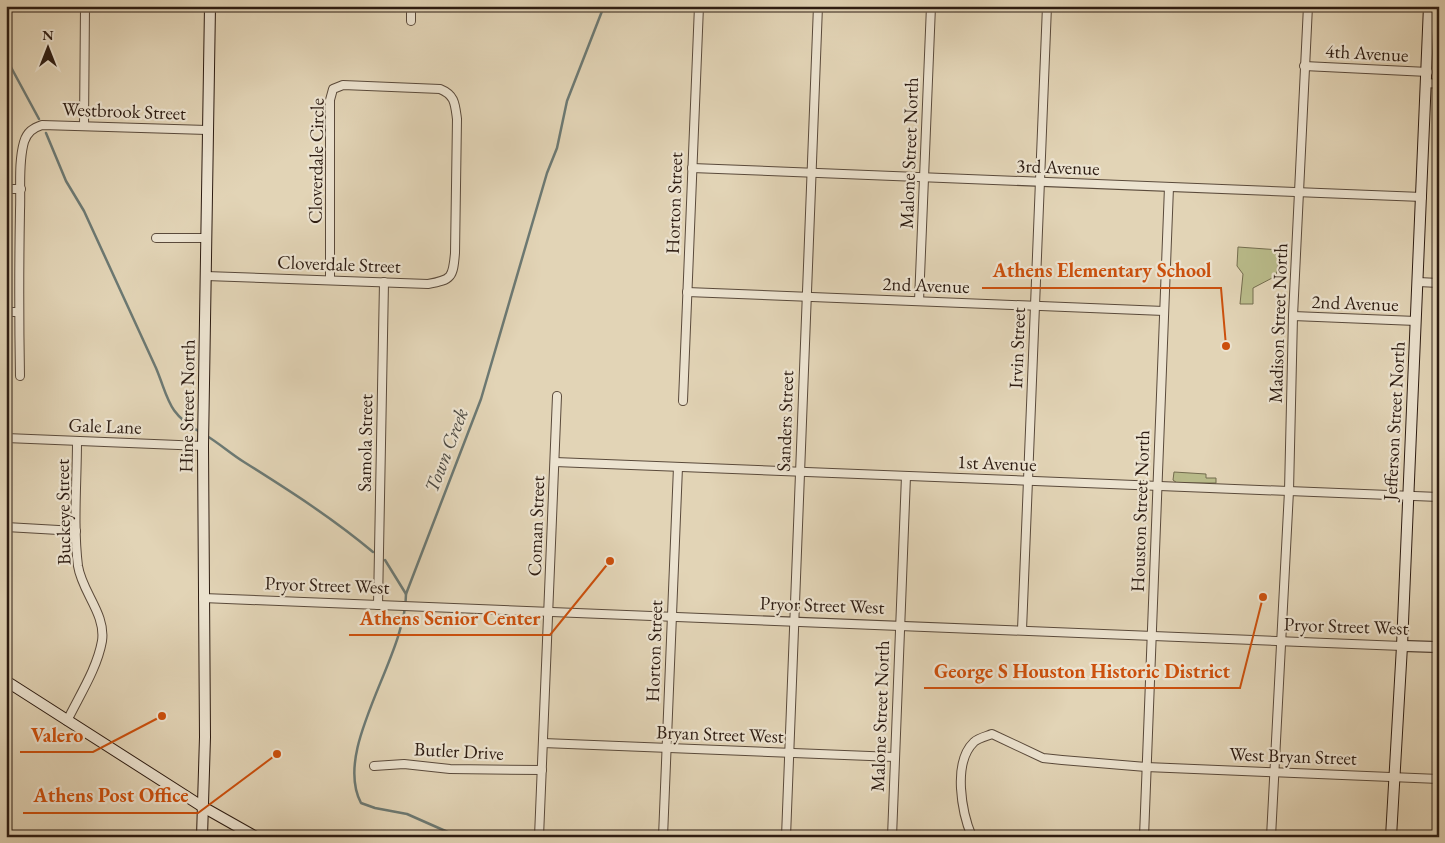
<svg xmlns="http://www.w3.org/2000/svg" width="1445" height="843" viewBox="0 0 1445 843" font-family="'EB Garamond',serif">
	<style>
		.green { fill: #b9bb8a; stroke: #736c4e }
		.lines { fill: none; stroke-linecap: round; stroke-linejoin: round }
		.stream { stroke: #6c7973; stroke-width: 2.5 }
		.street-casing { stroke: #5a4a3b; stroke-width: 10 }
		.secondary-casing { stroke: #2d1c12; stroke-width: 12 }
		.street { stroke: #ece3d0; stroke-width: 8 }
		.secondary { stroke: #ece3d0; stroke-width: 10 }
		.labels { text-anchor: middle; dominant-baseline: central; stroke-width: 4.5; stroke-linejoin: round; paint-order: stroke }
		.street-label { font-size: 19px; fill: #2d1c12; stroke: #ece3d0 }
		.water-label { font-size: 20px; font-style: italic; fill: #4c4a43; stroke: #ece3d0 }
		.leader { fill: none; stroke: #cc500d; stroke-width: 2 }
		.callout-dot { fill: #cc500d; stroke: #ece3d0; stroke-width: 2 }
		.callout-label { font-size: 20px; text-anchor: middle; font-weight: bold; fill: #cc500d; stroke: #ece3d0; stroke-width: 4.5; stroke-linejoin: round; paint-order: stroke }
	</style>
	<rect width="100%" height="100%" fill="#e2d4b6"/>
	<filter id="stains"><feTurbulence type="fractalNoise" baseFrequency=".004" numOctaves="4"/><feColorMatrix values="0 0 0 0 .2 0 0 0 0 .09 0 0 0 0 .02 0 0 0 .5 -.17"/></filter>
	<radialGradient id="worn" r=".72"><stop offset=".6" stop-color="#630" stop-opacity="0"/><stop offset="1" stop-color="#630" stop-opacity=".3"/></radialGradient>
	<g class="green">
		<path d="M 1238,247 L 1280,250 L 1276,276 L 1253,288 L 1253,304 L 1240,304 L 1243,274 L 1237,266 Z"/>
		<path d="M 1174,472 L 1206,474 L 1206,478 L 1216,478 L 1216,483 L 1177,483 L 1173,480 Z"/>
	</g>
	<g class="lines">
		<g class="stream">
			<path d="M 6,58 L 39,119"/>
			<path d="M 46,133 L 66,181 L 84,211 L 156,368 C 169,399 167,413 200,432"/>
			<path d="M 207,436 C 220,444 231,454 244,462 C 290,491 331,517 373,552"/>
			<path d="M 385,560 L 406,594"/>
			<path d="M 459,837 L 407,814 L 375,808 L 361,803 C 332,748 406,658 406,594 L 481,399 L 547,173 L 557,148 L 567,101 L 604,6"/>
		</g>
		<defs>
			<g id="street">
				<path d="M 411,21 L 411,6"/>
				<path d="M 1304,66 L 1428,72"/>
				<path d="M 1427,83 L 1439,84"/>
				<path d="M 84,126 L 85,6"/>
				<path d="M 692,168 L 1422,197"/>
				<path d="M 6,189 L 21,189"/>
				<path d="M 156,238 L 206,238"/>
				<path d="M 206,276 L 428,284 C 452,280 453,277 455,253 L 457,119 C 455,104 455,95 440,89 L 343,85 L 333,89 L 330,100 L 330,280"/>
				<path d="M 1418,282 L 1439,283"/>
				<path d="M 687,292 L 1164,311"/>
				<path d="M 919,301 L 931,6"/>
				<path d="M 6,312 L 19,312"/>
				<path d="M 1293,316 L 1416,321"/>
				<path d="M 20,376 C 19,321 19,266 20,211 C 21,189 18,163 24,142 C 27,132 33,128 42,125 L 207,130"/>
				<path d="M 683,401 L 699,6"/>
				<path d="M 6,438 L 203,446"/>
				<path d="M 555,462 L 1439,497"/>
				<path d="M 6,527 L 76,531"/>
				<path d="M 203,598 L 1402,646"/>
				<path d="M 378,605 L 384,282"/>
				<path d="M 1022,630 L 1047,6"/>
				<path d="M 67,721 C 79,696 97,669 102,641 C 106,614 82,592 78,566 C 73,525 77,482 77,441"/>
				<path d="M 543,743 L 895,757"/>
				<path d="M 374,766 L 404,764 L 450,769 L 542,770"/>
				<path d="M 539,837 L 557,396"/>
				<path d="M 663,837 L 678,467"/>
				<path d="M 786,837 L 818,6"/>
				<path d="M 892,837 L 906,476"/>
				<path d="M 972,837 C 962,813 952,763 974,742 C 978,738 987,736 992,734 L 1043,758 L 1062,760 L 1146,767 L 1439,779"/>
				<path d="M 1144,837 L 1169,187"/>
				<path d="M 1271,837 L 1289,491 L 1293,316 L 1308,6"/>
			</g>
			<g id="secondary">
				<path d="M 1402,646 L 1439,647"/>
				<path d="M 6,681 L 203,807 L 256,837"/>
				<path d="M 202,837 L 205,737 L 203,446 L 210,6"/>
				<path d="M 1391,837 L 1402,646 L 1429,6"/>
			</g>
		</defs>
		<use href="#street" class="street-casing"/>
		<use href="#secondary" class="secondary-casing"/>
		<use href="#street" class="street"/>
		<use href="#secondary" class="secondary"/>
	</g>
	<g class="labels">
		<g class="street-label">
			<text transform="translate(1367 53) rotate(3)">4th Avenue</text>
			<text transform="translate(124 111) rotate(2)">Westbrook Street</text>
			<text transform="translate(909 153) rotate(-88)">Malone Street North</text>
			<text transform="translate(316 161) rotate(-89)">Cloverdale Circle</text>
			<text transform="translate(1058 167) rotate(2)">3rd Avenue</text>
			<text transform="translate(674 203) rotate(-88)">Horton Street</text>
			<text transform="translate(339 264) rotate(2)">Cloverdale Street</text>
			<text transform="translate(926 285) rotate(2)">2nd Avenue</text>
			<text transform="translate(1355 303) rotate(2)">2nd Avenue</text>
			<text transform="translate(1278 323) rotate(-88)">Madison Street North</text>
			<text transform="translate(1017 348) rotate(-88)">Irvin Street</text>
			<text transform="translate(187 406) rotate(-89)">Hine Street North</text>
			<text transform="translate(785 421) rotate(-88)">Sanders Street</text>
			<text transform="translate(1394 421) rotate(-87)">Jefferson Street North</text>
			<text transform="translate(105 426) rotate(2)">Gale Lane</text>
			<text transform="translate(365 443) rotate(-89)">Samola Street</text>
			<text transform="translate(997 463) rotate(2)">1st Avenue</text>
			<text transform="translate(1140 511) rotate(-88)">Houston Street North</text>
			<text transform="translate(63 512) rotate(-91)">Buckeye Street</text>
			<text transform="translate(536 526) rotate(-88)">Coman Street</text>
			<text transform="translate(327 585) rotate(2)">Pryor Street West</text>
			<text transform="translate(822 605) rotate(2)">Pryor Street West</text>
			<text transform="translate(1346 626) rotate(2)">Pryor Street West</text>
			<text transform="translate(654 651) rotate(-88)">Horton Street</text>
			<text transform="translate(880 716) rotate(-88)">Malone Street North</text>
			<text transform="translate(720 734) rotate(2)">Bryan Street West</text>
			<text transform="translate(459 751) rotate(3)">Butler Drive</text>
			<text transform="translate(1293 756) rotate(2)">West Bryan Street</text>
		</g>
		<g class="water-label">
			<text transform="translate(446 450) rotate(-69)">Town Creek</text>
		</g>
	</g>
	<path class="leader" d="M1226 346L1221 288H982M610 561L550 635H349M1263 597L1240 688H924M162 716L93 752H20M277 754L198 813H23"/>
	<g class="callout-dot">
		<circle cx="1226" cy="346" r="5"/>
		<circle cx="610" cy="561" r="5"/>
		<circle cx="1263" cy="597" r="5"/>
		<circle cx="162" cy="716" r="5"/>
		<circle cx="277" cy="754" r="5"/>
	</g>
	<g class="callout-label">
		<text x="1102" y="277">Athens Elementary School</text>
		<text x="450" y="625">Athens Senior Center</text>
		<text x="1082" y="678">George S Houston Historic District</text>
		<text x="57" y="742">Valero</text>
		<text x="111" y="802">Athens Post Office</text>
	</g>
	<rect width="1445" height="843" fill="none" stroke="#e2d4b6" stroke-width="25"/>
	<rect x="8" y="8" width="1430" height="828" fill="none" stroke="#2d1c12" stroke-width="2.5"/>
	<rect x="12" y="12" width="1420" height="818" fill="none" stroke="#2d1c12"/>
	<g transform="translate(48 48)" stroke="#ece3d0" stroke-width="4" paint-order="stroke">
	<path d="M0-4L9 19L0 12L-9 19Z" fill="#2d1c12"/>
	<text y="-8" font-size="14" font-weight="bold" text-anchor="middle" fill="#2d1c12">N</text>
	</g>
	<rect width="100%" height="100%" filter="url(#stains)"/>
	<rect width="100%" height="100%" fill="url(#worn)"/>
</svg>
